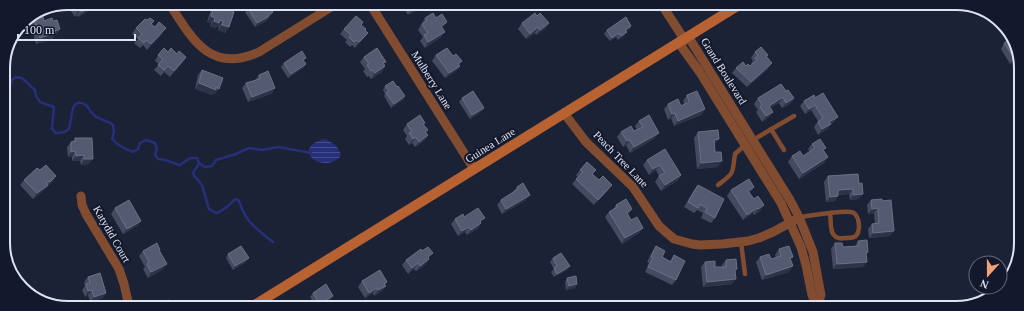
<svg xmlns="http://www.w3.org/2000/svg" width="1024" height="311" viewBox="0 0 1024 311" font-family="'Times New Roman',serif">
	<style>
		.water { fill: url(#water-rules) }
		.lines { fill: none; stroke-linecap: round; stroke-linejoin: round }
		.stream { stroke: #252f7a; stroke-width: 2.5 }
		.lane { stroke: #824c30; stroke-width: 4.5 }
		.street { stroke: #824c30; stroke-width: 9 }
		.secondary { stroke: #b86232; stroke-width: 10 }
		.wall { fill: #444a60 }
		.shaded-wall { fill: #2d3349 }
		.building { fill: #545a70; stroke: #6a7084 }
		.labels { text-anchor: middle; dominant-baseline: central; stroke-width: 4; stroke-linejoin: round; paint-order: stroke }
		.street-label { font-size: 11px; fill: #dee3f1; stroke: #13182c }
		.rim { fill: none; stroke: #dee3f1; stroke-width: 2 }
	</style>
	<defs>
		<pattern id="water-rules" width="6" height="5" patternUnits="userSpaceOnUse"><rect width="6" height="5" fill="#252f7a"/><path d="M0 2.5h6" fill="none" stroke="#444d8d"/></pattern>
	</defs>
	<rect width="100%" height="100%" fill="#1c2236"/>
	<path class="water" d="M 325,139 C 333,143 339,146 341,156 C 323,176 288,148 325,139 Z"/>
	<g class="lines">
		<g class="stream">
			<path d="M 3,91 L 9,90 L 12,80 L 16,77 L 22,78 L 35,90 L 36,96 L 40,102 L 54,107 L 52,128 L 55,133 C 59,133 64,133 68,130 C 73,125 68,94 86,105 C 89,108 90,112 94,115 C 99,120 107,120 113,125 L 114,132 L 112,139 C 118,146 125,149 133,152 L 138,149 L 140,143 L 146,140 L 155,143 L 157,149 L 155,155 L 158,159 C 166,159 172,163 180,165 L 190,158 L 197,158 L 199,163 C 198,167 194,169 193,174 L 202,185 L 209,209 L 216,213 C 228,209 226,206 236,199 L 239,201 C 246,223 256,228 273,242"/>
			<path d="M 199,163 L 205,167 L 212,166 L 216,160 L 236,154 L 249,148 L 262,150 L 278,147 L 311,153"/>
		</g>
		<g class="lane">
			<path d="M 771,129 L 784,150"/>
			<path d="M 753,140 L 794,116"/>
			<path d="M 718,185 C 735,172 732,175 735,154 L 745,145"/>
			<path d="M 799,217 C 812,216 839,210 851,212 C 860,213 862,234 854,237 C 851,238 847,238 844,238 C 840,239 836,238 833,234 C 830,229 831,219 830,213"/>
			<path d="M 741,242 L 745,274"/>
		</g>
		<g class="street">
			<path d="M 169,3 C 192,39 210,74 259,52 L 336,4"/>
			<path d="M 370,4 L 474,169"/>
			<path d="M 662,5 L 684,39"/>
			<path d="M 684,39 L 691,41 L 790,200 L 799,217 L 813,252 L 821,295 L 817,306"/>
			<path d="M 684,39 L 681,46 L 699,71 L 781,203 L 801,247 L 806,265 L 812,295 L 817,308"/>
			<path d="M 564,113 L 586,142 L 633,187 L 659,226 L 674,239 L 692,244 L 700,245 L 722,244 L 748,241 L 759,238 L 773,232 L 795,220"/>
			<path d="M 81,196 L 82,205 L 86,214 L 119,269 L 124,284 L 129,306"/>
		</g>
		<path class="secondary" d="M 253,306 L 739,5"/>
	</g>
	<g class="wall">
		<path d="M 71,3 L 97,3 L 94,7 L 78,17 L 77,15 L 75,17 L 68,7 Z"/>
		<path d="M 124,3 L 130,3 L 128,5 Z"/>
		<path d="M 220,3 L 226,9 L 229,27 L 225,33 L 218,30 L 219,27 L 217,26 L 215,28 L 210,26 L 211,23 L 207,22 L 211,10 L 215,5 L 218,6 Z"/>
		<path d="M 399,4 L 421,4 L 417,10 L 408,15 L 405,10 L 403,11 Z"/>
		<path d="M 248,8 L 256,9 L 262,8 L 273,12 L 266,21 L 255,27 L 245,12 Z"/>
		<path d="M 425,18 L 436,18 L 447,22 L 442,28 L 441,37 L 425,48 L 420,41 L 423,37 L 418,30 Z"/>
		<path d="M 34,20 L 44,21 L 56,35 L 54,36 L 52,39 L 36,44 L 30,25 Z"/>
		<path d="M 522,23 L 545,29 L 536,35 L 535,33 L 526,39 L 518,29 Z"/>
		<path d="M 151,24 L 162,34 L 147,50 L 143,45 L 140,48 L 134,43 L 138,39 L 132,34 L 136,28 Z"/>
		<path d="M 361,25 L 368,33 L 364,38 L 355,48 L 352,45 L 350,47 L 345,42 L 347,40 L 340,34 L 344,29 Z"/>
		<path d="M 631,26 L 629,29 L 626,31 L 624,36 L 618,40 L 616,37 L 610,41 L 604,34 L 607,30 Z"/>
		<path d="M 1004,43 L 1020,56 L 1020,57 L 1010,64 L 1001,49 Z"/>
		<path d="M 168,52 L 177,54 L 186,57 L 182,63 L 170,77 L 164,72 L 161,76 L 154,70 L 159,64 L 155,61 L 158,55 Z"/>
		<path d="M 755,52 L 768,55 L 766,56 L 768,69 L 747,87 L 732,73 L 736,68 L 750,66 L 752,64 L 751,63 L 753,61 L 751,58 Z"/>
		<path d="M 436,55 L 459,65 L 460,66 L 456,71 L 445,78 L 432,61 Z"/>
		<path d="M 364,57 L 384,64 L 385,66 L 382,72 L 371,79 L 369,76 L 367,77 L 363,71 L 365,69 L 360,62 Z"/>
		<path d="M 304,62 L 306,64 L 303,68 L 288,78 L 281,67 L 284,63 Z"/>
		<path d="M 202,70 L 215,94 L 213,93 L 212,95 L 195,89 L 198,75 Z"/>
		<path d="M 259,75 L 275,88 L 271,94 L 248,102 L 242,88 L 246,83 L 255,80 Z"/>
		<path d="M 385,86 L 403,100 L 391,108 L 384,96 L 385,94 L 383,90 Z"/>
		<path d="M 786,91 L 794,98 L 790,104 L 782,108 L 779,103 L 770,108 L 773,112 L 769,117 L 762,122 L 756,112 L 758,110 L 754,104 L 758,98 Z"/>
		<path d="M 687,95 L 705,109 L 701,115 L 674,126 L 671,118 L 668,120 L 664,109 L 668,104 L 681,106 L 684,104 L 683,101 Z"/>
		<path d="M 814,95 L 834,122 L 831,124 L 827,129 L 818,135 L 814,127 L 818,121 L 811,110 L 805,114 L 800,106 L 804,101 Z"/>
		<path d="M 462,98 L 481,112 L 470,119 L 459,102 Z"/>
		<path d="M 639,121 L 655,138 L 630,153 L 626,145 L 623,147 L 617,137 L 621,132 L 634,131 L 637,130 L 635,126 Z"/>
		<path d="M 425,123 L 424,124 L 426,132 L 428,135 L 424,141 L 415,147 L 412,143 L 409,145 L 405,139 L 407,136 L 403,130 L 407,124 Z"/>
		<path d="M 698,132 L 715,144 L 714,145 L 715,152 L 718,167 L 697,169 L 694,138 Z"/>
		<path d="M 75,138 L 89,164 L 81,165 L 80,161 L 72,161 L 72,157 L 68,157 L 67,147 L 71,142 L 73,141 Z"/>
		<path d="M 812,144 L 824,151 L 828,157 L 824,163 L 799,179 L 788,162 L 792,156 L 803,156 L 810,152 L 808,149 Z"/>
		<path d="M 647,160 L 681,175 L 678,180 L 661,191 L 655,182 L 659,176 L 656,170 L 649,175 L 643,165 Z"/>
		<path d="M 40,170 L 56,176 L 52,182 L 44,190 L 33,199 L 20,185 L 24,180 Z"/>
		<path d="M 580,170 L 593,174 L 608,190 L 594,205 L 572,184 L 578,177 L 576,175 Z"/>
		<path d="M 858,174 L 859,199 L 850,200 L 849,194 L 838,195 L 835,201 L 826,202 L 824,182 L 828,176 Z"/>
		<path d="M 698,185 L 715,218 L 711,223 L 701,218 L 703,213 L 697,210 L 694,213 L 684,207 L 694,190 Z"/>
		<path d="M 517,187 L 526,200 L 502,214 L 497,205 L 501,200 L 513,192 Z"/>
		<path d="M 754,187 L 750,193 L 754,199 L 764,205 L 760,211 L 754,215 L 753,213 L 743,220 L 727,196 L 731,190 Z"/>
		<path d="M 882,199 L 890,236 L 869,238 L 868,229 L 872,224 L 875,224 L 874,213 L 868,214 L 867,205 L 871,200 Z"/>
		<path d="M 616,205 L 628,215 L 631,220 L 643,228 L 639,233 L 622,244 L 605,217 L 609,212 L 613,210 Z"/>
		<path d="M 115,208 L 141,221 L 137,226 L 123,234 L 111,214 Z"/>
		<path d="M 464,217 L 481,223 L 477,229 L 467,235 L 465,232 L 458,236 L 451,224 L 455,219 Z"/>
		<path d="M 858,241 L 868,252 L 866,254 L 863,267 L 833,269 L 831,249 L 835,243 L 843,247 L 855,246 Z"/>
		<path d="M 656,246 L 662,257 L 670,261 L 674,255 L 676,280 L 672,285 L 645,272 L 649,263 L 647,262 L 652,252 Z"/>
		<path d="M 779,249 L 791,260 L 789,272 L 762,280 L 756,262 L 760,257 L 771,259 L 776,258 L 775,255 Z"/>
		<path d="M 160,250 L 160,251 L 163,269 L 148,278 L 143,269 L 145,267 L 139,256 L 143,251 Z"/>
		<path d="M 228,254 L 246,262 L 233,270 L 226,258 Z"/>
		<path d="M 553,258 L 567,270 L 554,277 L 551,272 L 554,269 L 550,262 Z"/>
		<path d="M 429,259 L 425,265 L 416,271 L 414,269 L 408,274 L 402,265 L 406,260 Z"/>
		<path d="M 726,260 L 735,272 L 732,284 L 703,287 L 701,267 L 705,262 L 715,267 L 722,267 L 722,265 Z"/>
		<path d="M 88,277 L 103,298 L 90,302 L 88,295 L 85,297 L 82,290 L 85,286 L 84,282 Z"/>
		<path d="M 567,278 L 577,284 L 575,288 L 566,290 L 565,282 Z"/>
		<path d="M 362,281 L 385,285 L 386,286 L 382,291 L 374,296 L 373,293 L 365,298 L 358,287 Z"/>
		<path d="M 313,293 L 331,299 L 320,306 L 316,306 L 310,297 Z"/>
	</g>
	<g class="shaded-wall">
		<path d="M 96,3 L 97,3 L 94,7 L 78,17 L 82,12 Z"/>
		<path d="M 421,4 L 417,10 L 408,15 L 412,10 Z"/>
		<path d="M 81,9 L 77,15 L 75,17 L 78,11 Z"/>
		<path d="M 273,12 L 266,21 L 255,27 L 257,23 Z"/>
		<path d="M 211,16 L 215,18 L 211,23 L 207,22 Z"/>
		<path d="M 220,20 L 223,21 L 219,27 L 217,26 L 215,28 L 210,26 L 214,21 Z"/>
		<path d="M 447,22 L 443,28 L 437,31 L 441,26 Z"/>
		<path d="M 549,23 L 545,29 L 536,35 L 540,30 Z"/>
		<path d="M 222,25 L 229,27 L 225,33 L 218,30 Z"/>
		<path d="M 631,26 L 629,29 L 623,34 L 625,30 Z"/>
		<path d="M 538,27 L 535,33 L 526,39 L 530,34 Z"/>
		<path d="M 166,28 L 162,34 L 147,50 L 151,44 Z"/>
		<path d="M 60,29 L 56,35 L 54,36 L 52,39 L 36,44 L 40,38 L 55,31 Z"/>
		<path d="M 445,32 L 441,37 L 425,48 L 428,42 Z"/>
		<path d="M 627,32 L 624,36 L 618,40 L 621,36 Z"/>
		<path d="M 368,33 L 364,38 L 355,48 L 359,42 Z"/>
		<path d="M 619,33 L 616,37 L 610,41 L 612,38 Z"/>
		<path d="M 1019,55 L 1020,57 L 1010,64 L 1014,58 Z"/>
		<path d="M 186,57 L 182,63 L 170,77 L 174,71 Z"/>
		<path d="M 462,61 L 458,67 L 460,66 L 456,71 L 445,78 L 449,73 L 458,64 Z"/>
		<path d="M 772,63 L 768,69 L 747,87 L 751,82 Z"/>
		<path d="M 306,64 L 303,68 L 288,78 L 291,74 Z"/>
		<path d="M 385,66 L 382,72 L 371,79 L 375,73 Z"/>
		<path d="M 199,83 L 216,87 L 219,89 L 215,94 L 213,93 L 212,95 L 195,89 Z"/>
		<path d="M 275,88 L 271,94 L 248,102 L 252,97 Z"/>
		<path d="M 405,96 L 403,100 L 391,108 L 394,104 Z"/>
		<path d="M 783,97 L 779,103 L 765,111 L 769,106 Z"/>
		<path d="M 794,98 L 790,104 L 782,108 L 786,103 Z"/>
		<path d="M 815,105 L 811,110 L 805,114 L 809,109 Z"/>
		<path d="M 484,108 L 481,112 L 470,119 L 472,115 Z"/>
		<path d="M 705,109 L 701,115 L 674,126 L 678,121 Z"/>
		<path d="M 773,112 L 769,117 L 762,122 L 766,116 Z"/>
		<path d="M 675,113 L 671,118 L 668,120 L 672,114 Z"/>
		<path d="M 838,117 L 834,122 L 831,124 L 827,129 L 818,135 L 822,129 L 829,122 Z"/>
		<path d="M 659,133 L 655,138 L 630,153 L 634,147 Z"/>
		<path d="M 428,135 L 424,141 L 415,147 L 419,142 Z"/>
		<path d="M 416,137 L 412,143 L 409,145 L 413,139 Z"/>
		<path d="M 719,139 L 715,144 L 710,145 L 714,140 Z"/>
		<path d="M 630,140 L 626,145 L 623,147 L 627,141 Z"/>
		<path d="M 75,151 L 72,157 L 68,157 L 71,152 Z"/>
		<path d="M 84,155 L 80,161 L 72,161 L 76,156 Z"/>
		<path d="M 828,157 L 824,163 L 799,179 L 803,173 Z"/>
		<path d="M 84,159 L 93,159 L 89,164 L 81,165 Z"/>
		<path d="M 722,161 L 718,167 L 697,169 L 701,163 Z"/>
		<path d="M 660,165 L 656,170 L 649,175 L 653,169 Z"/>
		<path d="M 681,175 L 678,180 L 661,191 L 665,185 Z"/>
		<path d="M 56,176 L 52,182 L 46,188 L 50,182 Z"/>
		<path d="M 48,185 L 44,190 L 33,199 L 37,193 Z"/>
		<path d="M 612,185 L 608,190 L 594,205 L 598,200 Z"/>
		<path d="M 754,187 L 750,193 L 744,196 L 748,191 Z"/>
		<path d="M 853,189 L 849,194 L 834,195 L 838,190 Z"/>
		<path d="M 863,194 L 859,199 L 850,200 L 853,195 Z"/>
		<path d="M 530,195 L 526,200 L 502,214 L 506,209 Z"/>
		<path d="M 838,196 L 835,201 L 826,202 L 830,197 Z"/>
		<path d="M 764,205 L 760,211 L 754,215 L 758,209 Z"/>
		<path d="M 757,208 L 753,213 L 743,220 L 747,215 Z"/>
		<path d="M 878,208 L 874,213 L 868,214 L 872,209 Z"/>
		<path d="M 632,209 L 628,215 L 627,213 Z"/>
		<path d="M 141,221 L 137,226 L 123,234 L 127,229 Z"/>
		<path d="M 481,223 L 477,229 L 467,235 L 471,230 Z"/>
		<path d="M 469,227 L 465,232 L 458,236 L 462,231 Z"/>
		<path d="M 643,228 L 639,233 L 622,244 L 625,238 Z"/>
		<path d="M 894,231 L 890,236 L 869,238 L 873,233 Z"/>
		<path d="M 249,258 L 246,262 L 233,270 L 235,266 Z"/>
		<path d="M 429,259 L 425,265 L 416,271 L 420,266 Z"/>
		<path d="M 867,262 L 863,267 L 833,269 L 837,264 Z"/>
		<path d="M 418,263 L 414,269 L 408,274 L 412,268 Z"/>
		<path d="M 167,264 L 163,269 L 148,278 L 151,272 Z"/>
		<path d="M 570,266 L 567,270 L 554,277 L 557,274 Z"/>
		<path d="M 793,266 L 789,272 L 762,280 L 766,275 Z"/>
		<path d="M 736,279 L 732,284 L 703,287 L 707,282 Z"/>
		<path d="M 387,282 L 382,291 L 374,296 L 378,290 L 384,284 Z"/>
		<path d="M 577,284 L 575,288 L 566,290 L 569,286 Z"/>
		<path d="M 377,288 L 373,293 L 365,298 L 369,293 Z"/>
		<path d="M 92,290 L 88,295 L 85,297 L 88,291 Z"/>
		<path d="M 106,293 L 103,298 L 90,302 L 94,297 Z"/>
		<path d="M 333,296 L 331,299 L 320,306 L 319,306 L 320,304 Z"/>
	</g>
	<g class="building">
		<path d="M 73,3 L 96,3 L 82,12 L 81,9 L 78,11 Z"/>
		<path d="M 220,3 L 228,6 L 226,9 L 234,12 L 229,27 L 222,25 L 223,21 L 220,20 L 219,23 L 214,21 L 215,18 L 211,16 L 215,5 L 219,7 Z"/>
		<path d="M 254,4 L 256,9 L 261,6 L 262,8 L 268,4 L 273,12 L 268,16 L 268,17 L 257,23 L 248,8 Z"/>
		<path d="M 406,4 L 421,4 L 412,10 L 408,4 L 407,5 Z"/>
		<path d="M 433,13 L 436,18 L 442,14 L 447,22 L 441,26 L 445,32 L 428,42 L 424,35 L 428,33 L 422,24 L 427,21 L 425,18 Z"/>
		<path d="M 535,13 L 537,16 L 540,13 L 549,23 L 540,30 L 538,27 L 530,34 L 522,23 Z"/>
		<path d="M 356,16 L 363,22 L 361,25 L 366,29 L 365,30 L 368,33 L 359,42 L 356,40 L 354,42 L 349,37 L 351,35 L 344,29 Z"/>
		<path d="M 43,17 L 44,21 L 52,18 L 53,21 L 57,20 L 60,29 L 55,31 L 55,33 L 40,38 L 34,20 Z"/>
		<path d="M 626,17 L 631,26 L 625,30 L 627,32 L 621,36 L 619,33 L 612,38 L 607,30 Z"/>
		<path d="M 150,18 L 154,21 L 151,24 L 155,27 L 159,22 L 166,28 L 151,44 L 146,40 L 144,43 L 138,38 L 142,34 L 136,28 L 145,19 L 147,20 Z"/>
		<path d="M 1011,38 L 1019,55 L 1014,58 L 1004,43 Z"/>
		<path d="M 761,47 L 768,55 L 766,56 L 772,63 L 751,82 L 736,68 L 743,62 L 746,66 L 748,64 L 750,66 L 757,60 L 755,58 L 758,56 L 755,52 Z"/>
		<path d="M 164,48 L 168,52 L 171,48 L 177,54 L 179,51 L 186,57 L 174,71 L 168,66 L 164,70 L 158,65 L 163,59 L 158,55 Z"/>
		<path d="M 377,48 L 386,62 L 383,63 L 385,66 L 375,73 L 373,70 L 371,71 L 367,65 L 369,64 L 364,57 Z"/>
		<path d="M 447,48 L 453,56 L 456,54 L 462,61 L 458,64 L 460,66 L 449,73 L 436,55 Z"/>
		<path d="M 302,51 L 306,58 L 303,60 L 306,64 L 291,74 L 284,63 Z"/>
		<path d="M 202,70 L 223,78 L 219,89 L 216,87 L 216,90 L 199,83 Z"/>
		<path d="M 268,71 L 275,88 L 252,97 L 246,83 L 260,79 L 259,75 Z"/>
		<path d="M 393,81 L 397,87 L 398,86 L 405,96 L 394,104 L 386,93 L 389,91 L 385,86 Z"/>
		<path d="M 781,84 L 786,91 L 788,90 L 794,98 L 786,103 L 783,97 L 769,106 L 773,112 L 766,116 L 760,107 L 762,105 L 758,98 Z"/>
		<path d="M 473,91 L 484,108 L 472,115 L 462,98 Z"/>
		<path d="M 697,91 L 705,109 L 678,121 L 675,113 L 672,114 L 668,104 L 678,99 L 681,106 L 689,102 L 687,95 Z"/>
		<path d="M 823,93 L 838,117 L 829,122 L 831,124 L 822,129 L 818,122 L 823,118 L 815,105 L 809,109 L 804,101 L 814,95 L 815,98 Z"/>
		<path d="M 420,115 L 425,123 L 423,124 L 428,130 L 425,132 L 428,135 L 419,142 L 416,137 L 413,139 L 409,133 L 412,132 L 407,124 Z"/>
		<path d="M 649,115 L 659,133 L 634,147 L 630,140 L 627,141 L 621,132 L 631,126 L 634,131 L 643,127 L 639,121 Z"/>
		<path d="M 718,130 L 719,139 L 714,140 L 715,152 L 721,152 L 722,161 L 701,163 L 698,132 Z"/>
		<path d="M 75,138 L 92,138 L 93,159 L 84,159 L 84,155 L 76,156 L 75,151 L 71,152 L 71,142 L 76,141 Z"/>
		<path d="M 820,139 L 826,148 L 823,150 L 828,157 L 803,173 L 792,156 L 800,151 L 803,156 L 815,148 L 812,144 Z"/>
		<path d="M 665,149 L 681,175 L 665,185 L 659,176 L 665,173 L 660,165 L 653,169 L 647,160 Z"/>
		<path d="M 587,162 L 596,170 L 592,174 L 599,180 L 603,176 L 612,185 L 598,200 L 576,179 L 583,172 L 580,170 Z"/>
		<path d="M 46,165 L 56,176 L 50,182 L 49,181 L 46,183 L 48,185 L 37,193 L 24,180 L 37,168 L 40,170 Z"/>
		<path d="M 858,174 L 859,184 L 862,183 L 863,194 L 853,195 L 853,189 L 838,190 L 838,196 L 830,197 L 828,176 Z"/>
		<path d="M 749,179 L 754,187 L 748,191 L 754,199 L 758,196 L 764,205 L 758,209 L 757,208 L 747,215 L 731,190 Z"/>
		<path d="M 523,183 L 530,195 L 506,209 L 501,200 L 518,189 L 517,187 Z"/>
		<path d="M 698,185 L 724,199 L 715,218 L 705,212 L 707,208 L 700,204 L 698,208 L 688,202 Z"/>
		<path d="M 626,199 L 632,209 L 627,213 L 631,220 L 637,217 L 643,228 L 625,238 L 609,212 L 617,207 L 616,205 Z"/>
		<path d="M 882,199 L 882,201 L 891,200 L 894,231 L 873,233 L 872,224 L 879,223 L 878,208 L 872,209 L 871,200 Z"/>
		<path d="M 129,200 L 141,221 L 127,229 L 115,208 Z"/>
		<path d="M 478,208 L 485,218 L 480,221 L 481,223 L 471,230 L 469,227 L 462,231 L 455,219 L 463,214 L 464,217 Z"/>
		<path d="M 867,240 L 868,252 L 866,252 L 867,262 L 837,264 L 835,243 L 842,243 L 843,247 L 859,246 L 858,241 Z"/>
		<path d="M 157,243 L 160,250 L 159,250 L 167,264 L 151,272 L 147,264 L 149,262 L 143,251 Z"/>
		<path d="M 241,246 L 249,258 L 235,266 L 228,254 Z"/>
		<path d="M 656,246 L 665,251 L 662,257 L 671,262 L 674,255 L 685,261 L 676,280 L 648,267 L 653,258 L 651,257 Z"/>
		<path d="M 789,246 L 793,257 L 790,258 L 793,266 L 766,275 L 760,257 L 769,254 L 771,259 L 781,256 L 779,249 Z"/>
		<path d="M 428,247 L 433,253 L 428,257 L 429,259 L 420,266 L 418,263 L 412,268 L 406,260 L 421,249 L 422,251 Z"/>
		<path d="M 561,253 L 570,266 L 557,274 L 554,268 L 557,266 L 553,258 Z"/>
		<path d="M 736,259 L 737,269 L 735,270 L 736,279 L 707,282 L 705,262 L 715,261 L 715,267 L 726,267 L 726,260 Z"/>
		<path d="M 380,270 L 387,282 L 384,284 L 386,286 L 378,290 L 377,288 L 369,293 L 362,281 Z"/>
		<path d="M 100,273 L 106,293 L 94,297 L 92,290 L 88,291 L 86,284 L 90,283 L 88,277 Z"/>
		<path d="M 576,276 L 577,284 L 569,286 L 567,278 Z"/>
		<path d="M 326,284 L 333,296 L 320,304 L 313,293 Z"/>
		<path d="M 169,300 L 170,306 L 156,306 L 155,303 Z"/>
	</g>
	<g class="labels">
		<g class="street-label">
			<text transform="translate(724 71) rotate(58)">Grand Boulevard</text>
			<text transform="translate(432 80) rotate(58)">Mulberry Lane</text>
			<text transform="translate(490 145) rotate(-32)">Guinea Lane</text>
			<text transform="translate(621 159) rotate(46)">Peach Tree Lane</text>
			<text transform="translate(112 234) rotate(60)">Katydid Court</text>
		</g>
	</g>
	<path d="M0 0H1024V311H0ZM68 10H956A58 58 0 0 1 1014 68V243A58 58 0 0 1 956 301H68A58 58 0 0 1 10 243V68A58 58 0 0 1 68 10Z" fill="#13182c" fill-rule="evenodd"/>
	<path class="rim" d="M68 10H956A58 58 0 0 1 1014 68V243A58 58 0 0 1 956 301H68A58 58 0 0 1 10 243V68A58 58 0 0 1 68 10Z"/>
	<g transform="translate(988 275) rotate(201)"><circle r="19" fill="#13182c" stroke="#64697b"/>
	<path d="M0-3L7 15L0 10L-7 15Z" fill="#f0a27a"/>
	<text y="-6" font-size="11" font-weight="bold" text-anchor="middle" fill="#dee3f1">N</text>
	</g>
	<path d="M18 34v6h117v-6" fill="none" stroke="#dee3f1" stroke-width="2"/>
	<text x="24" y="34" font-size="12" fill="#dee3f1" stroke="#13182c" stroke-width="3" paint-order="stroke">100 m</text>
</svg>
